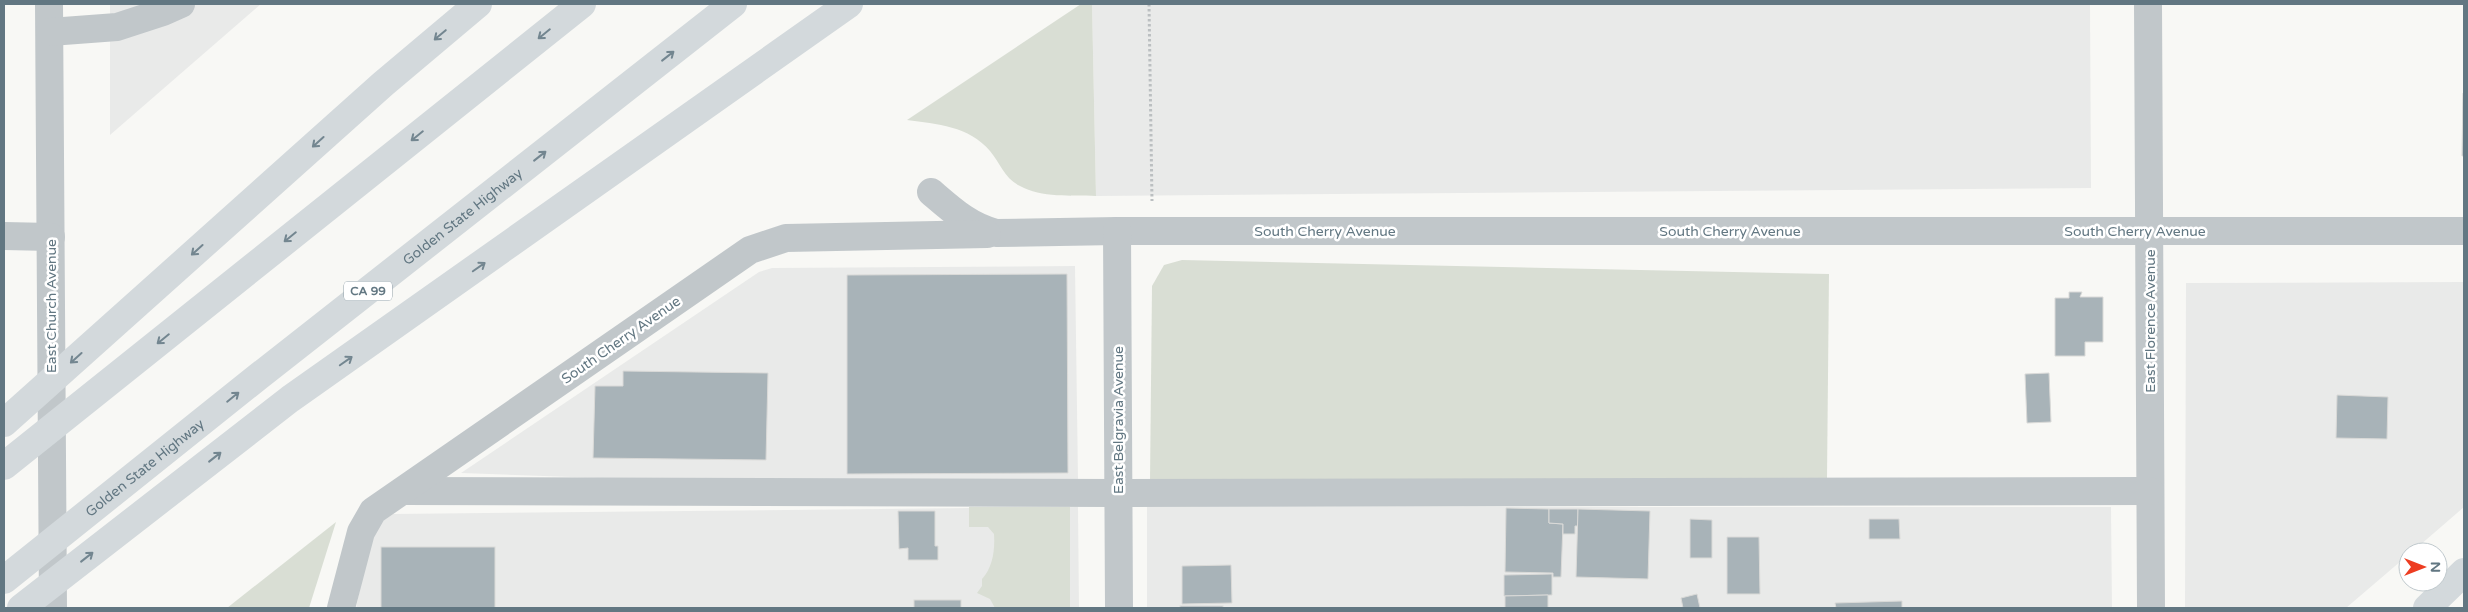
<svg xmlns="http://www.w3.org/2000/svg" width="2468" height="612" viewBox="0 0 2468 612" font-family="'Varela Round',sans-serif">
	<style>
		.built { fill: #e9eae9 }
		.green { fill: #d9ded4 }
		.building { fill: #a8b3b8; stroke: #dadad8 }
		.lines { fill: none; stroke-linecap: round; stroke-linejoin: round }
		.path { stroke: #bbbfc1; stroke-width: 3; stroke-dasharray: 2.5 2.5; stroke-linecap: butt }
		.minor { stroke: #c1c7ca; stroke-width: 28 }
		.highway { stroke: #d3d9dc; stroke-width: 28 }
		.oneway { stroke: #738690 }
		.labels { text-anchor: middle; dominant-baseline: central; stroke-width: 5; stroke-linejoin: round; paint-order: stroke }
		.shield { fill: #fff; stroke: #91a0a8; stroke-width: 1 }
		.shield-label { font-size: 12px; font-weight: bold; fill: #627782 }
		.street-label { font-size: 14px; fill: #627782; stroke: #fff }
	</style>
	<rect width="100%" height="100%" fill="#f8f8f5"/>
	<g class="built">
		<path d="M 110,4 L 261,4 L 110,135 Z"/>
		<path d="M 1092,4 L 2090,4 L 2091,188 L 1096,196 Z"/>
		<path d="M 1075,266 L 1078,479 L 713,482 L 461,473 L 759,272 L 772,268 Z"/>
		<path d="M 2464,282 L 2464,507 L 2412,552 L 2408,552 L 2408,555 L 2346,608 L 2185,608 L 2186,283 Z"/>
		<path d="M 1078,507 L 1079,608 L 356,608 L 370,540 L 380,523 L 393,514 Z"/>
		<path d="M 1147,507 L 2111,507 L 2112,608 L 1147,608 Z"/>
	</g>
	<g class="green">
		<path d="M 1081,4 L 1092,4 L 1096,196 C 1072,195 1041,198 1020,186 C 1005,179 1000,163 990,151 C 969,126 937,124 907,120 Z"/>
		<path d="M 1182,260 L 1829,274 L 1827,478 L 1150,481 L 1152,286 L 1164,265 Z"/>
		<path d="M 969,507 L 1070,507 L 1070,608 L 995,608 L 990,599 L 977,593 L 982,586 L 982,579 C 993,567 995,550 994,534 L 988,527 L 969,527 Z"/>
		<path d="M 336,522 L 309,608 L 227,608 Z"/>
	</g>
	<g class="building">
		<path d="M 2463,93 L 2464,93 L 2464,156 L 2462,156 Z"/>
		<path d="M 1067,274 L 1068,473 L 847,474 L 847,275 Z"/>
		<path d="M 2069,292 L 2082,292 L 2080,297 L 2103,297 L 2103,342 L 2085,342 L 2085,356 L 2055,356 L 2055,298 L 2069,298 Z"/>
		<path d="M 623,371 L 768,373 L 766,460 L 593,458 L 595,386 L 623,386 Z"/>
		<path d="M 2049,373 L 2051,422 L 2027,423 L 2025,374 Z"/>
		<path d="M 2337,395 L 2388,397 L 2387,439 L 2336,438 Z"/>
		<path d="M 1506,508 L 1549,509 L 1549,523 L 1563,524 L 1561,577 L 1553,577 L 1553,573 L 1505,572 Z"/>
		<path d="M 1549,509 L 1578,509 L 1578,526 L 1575,526 L 1575,534 L 1563,534 L 1563,524 L 1549,523 Z"/>
		<path d="M 1578,509 L 1650,511 L 1648,579 L 1576,577 Z"/>
		<path d="M 898,511 L 935,511 L 935,546 L 938,546 L 938,560 L 908,560 L 908,548 L 899,549 Z"/>
		<path d="M 1690,519 L 1712,520 L 1712,558 L 1690,558 Z"/>
		<path d="M 1869,519 L 1899,519 L 1900,539 L 1869,539 Z"/>
		<path d="M 1727,537 L 1759,537 L 1760,594 L 1727,594 Z"/>
		<rect x="381" y="547" width="114" height="61"/>
		<path d="M 1231,565 L 1232,603 L 1182,604 L 1182,566 Z"/>
		<path d="M 1552,574 L 1552,595 L 1504,596 L 1504,575 Z"/>
		<path d="M 1697,594 L 1700,608 L 1683,608 L 1681,598 Z"/>
		<path d="M 1548,595 L 1548,608 L 1505,608 L 1505,596 Z"/>
		<rect x="914" y="600" width="47" height="8"/>
		<path d="M 1902,601 L 1902,608 L 1836,608 L 1835,603 Z"/>
		<rect x="1180" y="606" width="43" height="2"/>
	</g>
	<g class="lines">
		<path class="path" d="M 1149,4 L 1152,201"/>
		<g class="minor">
			<path d="M 49,4 L 53,608"/>
			<path d="M 2148,4 L 2151,608"/>
			<path d="M 50,32 L 117,27 L 163,12 L 181,4"/>
			<path d="M 931,192 C 952,210 969,226 996,233 L 1117,231 L 2464,231"/>
			<path d="M 1117,231 L 1119,608"/>
			<path d="M 4,236 L 51,237"/>
			<path d="M 403,491 L 1119,493 L 2150,491"/>
			<path d="M 341,608 L 361,532 L 373,511 L 750,250 L 786,238 L 987,234"/>
		</g>
		<g class="highway">
			<path d="M 4,423 L 383,84 L 478,4"/>
			<path d="M 4,466 L 582,4"/>
			<path id="s1" d="M 4,580 L 259,376 L 733,4"/>
			<path d="M 21,608 L 290,399 L 849,4"/>
			<path d="M 2427,608 L 2464,572"/>
		</g>
	</g>
	<defs><path id="oneway-shaft" d="M-6 0H5M1.5-3L5.5 0L1.5 3" fill="none" stroke-width="1.6" stroke-linecap="round" stroke-linejoin="round" transform="scale(1.25)"/></defs>
	<g class="oneway">
		<use href="#oneway-shaft" transform="translate(544 34) rotate(141)"/>
		<use href="#oneway-shaft" transform="translate(440 35) rotate(140)"/>
		<use href="#oneway-shaft" transform="translate(668 56) rotate(-38)"/>
		<use href="#oneway-shaft" transform="translate(417 136) rotate(141)"/>
		<use href="#oneway-shaft" transform="translate(318 142) rotate(138)"/>
		<use href="#oneway-shaft" transform="translate(540 156) rotate(-38)"/>
		<use href="#oneway-shaft" transform="translate(290 237) rotate(141)"/>
		<use href="#oneway-shaft" transform="translate(197 250) rotate(138)"/>
		<use href="#oneway-shaft" transform="translate(479 267) rotate(-35)"/>
		<use href="#oneway-shaft" transform="translate(163 339) rotate(141)"/>
		<use href="#oneway-shaft" transform="translate(76 358) rotate(138)"/>
		<use href="#oneway-shaft" transform="translate(346 361) rotate(-35)"/>
		<use href="#oneway-shaft" transform="translate(233 397) rotate(-39)"/>
		<use href="#oneway-shaft" transform="translate(215 457) rotate(-38)"/>
		<use href="#oneway-shaft" transform="translate(87 557) rotate(-38)"/>
	</g>
	<g class="labels">
		<rect class="shield" x="344" y="281.5" width="48" height="19" rx="4"/>
		<g class="shield-label">
			<text x="368" y="291">CA 99</text>
		</g>
		<g class="street-label">
			<text stroke="none"><textPath href="#s1" startOffset="585">Golden State Highway</textPath></text>
			<text x="1325" y="231">South Cherry Avenue</text>
			<text x="1730" y="231">South Cherry Avenue</text>
			<text x="2135" y="231">South Cherry Avenue</text>
			<text transform="translate(51 306) rotate(-90)">East Church Avenue</text>
			<text transform="translate(2150 321) rotate(-90)">East Florence Avenue</text>
			<text transform="translate(621 340) rotate(-35)">South Cherry Avenue</text>
			<text transform="translate(1118 420) rotate(-90)">East Belgravia Avenue</text>
			<text stroke="none"><textPath href="#s1" startOffset="180">Golden State Highway</textPath></text>
		</g>
	</g>
	<rect width="2468" height="612" fill="none" stroke="#627782" stroke-width="10"/>
	<g transform="translate(2423 567) rotate(90)"><circle r="24" fill="#ffffff" stroke="#c0c9cd"/>
	<path d="M0-4L9 19L0 12L-9 19Z" fill="#ed3d21"/>
	<text y="-8" font-size="14" font-weight="bold" text-anchor="middle" fill="#627782">N</text>
	</g>
</svg>
